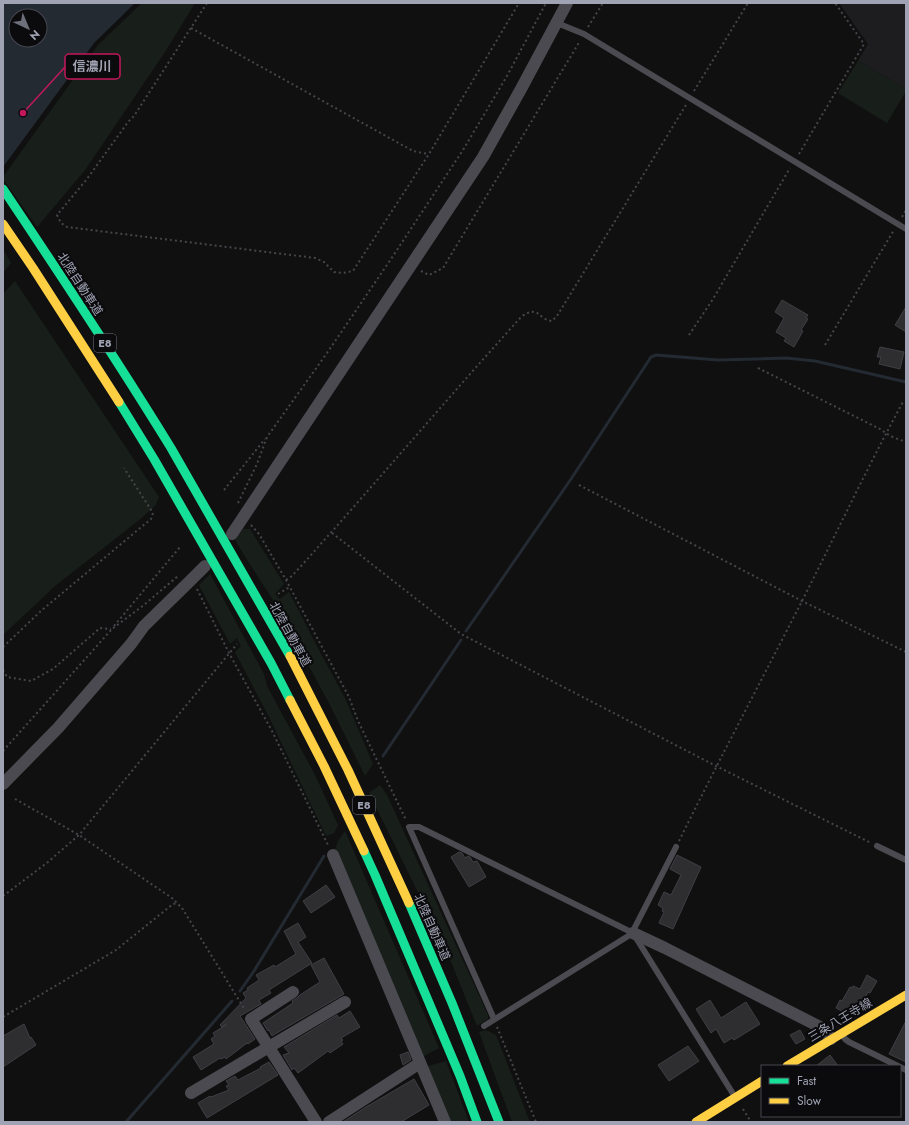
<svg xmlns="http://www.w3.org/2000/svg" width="909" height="1125" viewBox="0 0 909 1125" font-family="Jost,'Noto Sans JP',sans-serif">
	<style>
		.built { fill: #1d1d1f }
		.green { fill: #181f1a }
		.water { fill: #232a32; fill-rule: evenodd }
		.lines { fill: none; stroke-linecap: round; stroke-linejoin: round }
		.stream { stroke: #232a32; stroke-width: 3 }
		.building { fill: #2e2e30; stroke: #3f3f44 }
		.path { stroke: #45464b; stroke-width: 2; stroke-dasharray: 2 3; stroke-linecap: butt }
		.lane { stroke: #4a4a50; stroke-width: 6 }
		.street { stroke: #4a4a50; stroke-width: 12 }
		.fast { stroke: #16e098; stroke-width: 9 }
		.slow { stroke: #ffcf43; stroke-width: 9 }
		.labels { text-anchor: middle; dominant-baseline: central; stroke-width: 4; stroke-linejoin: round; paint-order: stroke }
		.shield { fill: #0b0a0c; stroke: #737581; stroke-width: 1 }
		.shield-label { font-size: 11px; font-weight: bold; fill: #9fa3b3 }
		.street-label { font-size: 12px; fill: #9fa3b3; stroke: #0b0a0c }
		.leader { fill: none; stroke: #c2185b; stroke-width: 1.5 }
		.callout-dot { fill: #c2185b; stroke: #0b0a0c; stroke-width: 1.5 }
		.callout { fill: #0b0a0c; stroke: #c2185b; stroke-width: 1.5 }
		.callout-label { font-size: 13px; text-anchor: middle; font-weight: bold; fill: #9fa3b3 }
	</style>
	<rect width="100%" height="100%" fill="#101010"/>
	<path class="built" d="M 839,3 L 906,3 L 906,89 L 858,61 L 868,44 Z"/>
	<g class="green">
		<path d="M 142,3 L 195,3 L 165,52 L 85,170 L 37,227 L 3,179 L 3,177 L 98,45 Z"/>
		<path d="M 858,61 L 906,89 L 906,91 L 887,123 L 838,93 Z"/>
		<path d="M 3,249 L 11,263 L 3,273 Z"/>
		<path d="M 15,281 L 159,497 L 155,506 L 139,520 L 55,586 L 3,635 L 3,294 Z"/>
		<path d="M 243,529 L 250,529 L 284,584 L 275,594 L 280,599 L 289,592 L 319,650 L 345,698 L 373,764 L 365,776 L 330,705 L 275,603 L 249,563 L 235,540 Z"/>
		<path d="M 210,574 L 264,674 L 267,686 L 316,777 L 338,825 L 334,833 L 326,836 L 270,719 L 235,652 L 241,646 L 237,638 L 230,644 L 199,585 Z"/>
		<path d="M 380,785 L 387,795 L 488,1015 L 488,1019 L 477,1026 L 445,947 L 369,793 Z"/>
		<path d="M 345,831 L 439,1048 L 424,1056 L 420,1052 L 335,850 L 338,841 Z"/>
		<path d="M 486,1030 L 496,1035 L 530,1122 L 512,1122 L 479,1032 Z"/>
		<path d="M 446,1061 L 469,1122 L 451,1122 L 429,1072 L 428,1066 Z"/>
	</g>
	<path class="water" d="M 3,3 L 135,3 L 94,43 L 3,167 ZM 16,16 L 40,16 L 40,40 L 16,40 Z"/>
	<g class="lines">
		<g class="stream">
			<path d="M 466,631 L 571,479 L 651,357 L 656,355 L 718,360 L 786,358 L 815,361 L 906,382"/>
			<path d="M 383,756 L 461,640"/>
			<path d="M 240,991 L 254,971 L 324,856"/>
			<path d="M 126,1122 L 232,1001"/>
		</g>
	</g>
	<g class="building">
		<path d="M 782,300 L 808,315 L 806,318 L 808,319 L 801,330 L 803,331 L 794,347 L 784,341 L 786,338 L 776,332 L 784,318 L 775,312 Z"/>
		<path d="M 906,307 L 906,332 L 895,325 Z"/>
		<path d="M 880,347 L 904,352 L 900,369 L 879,364 L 881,357 L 877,357 Z"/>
		<path d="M 459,852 L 462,853 L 465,858 L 468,856 L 470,857 L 473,862 L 477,861 L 486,877 L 469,887 L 451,857 Z"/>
		<path d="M 677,855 L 701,867 L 673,929 L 659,923 L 664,912 L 662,911 L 663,908 L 658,905 L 664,892 L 671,895 L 681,875 L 670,869 Z"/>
		<path d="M 326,885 L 335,897 L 311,913 L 303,901 Z"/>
		<path d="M 298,923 L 306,937 L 298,942 L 312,963 L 269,990 L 271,993 L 259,1000 L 261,1004 L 240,1016 L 255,1039 L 248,1044 L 247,1043 L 226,1059 L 225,1057 L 221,1059 L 220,1058 L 201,1070 L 193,1057 L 214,1044 L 211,1039 L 215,1036 L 213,1033 L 226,1025 L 226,1024 L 222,1027 L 220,1025 L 246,998 L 243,993 L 248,990 L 247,988 L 259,980 L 256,975 L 274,965 L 275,967 L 296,954 L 284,931 Z"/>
		<path d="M 324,958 L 344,994 L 275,1034 L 272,1036 L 269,1030 L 268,1031 L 263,1023 L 293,1003 L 292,1001 L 297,998 L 300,995 L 320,982 L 311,965 Z"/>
		<path d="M 867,975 L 877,981 L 870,993 L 868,992 L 860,1007 L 857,1006 L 853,1015 L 851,1016 L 836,1008 L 840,1000 L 842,1001 L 850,987 L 852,988 L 853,986 L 860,989 Z"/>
		<path d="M 710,1000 L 721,1018 L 746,1002 L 760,1024 L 734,1040 L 732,1038 L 724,1043 L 716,1029 L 711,1033 L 696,1009 Z"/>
		<path d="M 350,1011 L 360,1027 L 341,1038 L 343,1040 L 341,1041 L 343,1044 L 330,1053 L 328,1051 L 298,1073 L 294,1068 L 292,1070 L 283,1055 L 289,1053 L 284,1047 L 337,1015 L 339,1018 Z"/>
		<path d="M 906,1021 L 906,1062 L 889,1054 Z"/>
		<path d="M 24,1024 L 30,1038 L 31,1037 L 36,1045 L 3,1067 L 3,1036 Z"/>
		<path d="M 800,1030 L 805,1039 L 796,1044 L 790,1035 Z"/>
		<path d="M 688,1046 L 699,1061 L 669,1081 L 658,1065 Z"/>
		<path d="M 408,1052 L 411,1060 L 403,1065 L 400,1055 Z"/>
		<path d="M 830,1055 L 838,1066 L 816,1066 Z"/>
		<path d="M 269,1062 L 278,1075 L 207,1118 L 198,1103 L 210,1096 L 211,1097 L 229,1090 L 226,1086 L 229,1085 L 226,1081 L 235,1076 L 238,1080 L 261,1068 L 260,1067 Z"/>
		<path d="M 414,1079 L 429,1105 L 401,1122 L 343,1122 L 366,1107 Z"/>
	</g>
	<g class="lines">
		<g class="path">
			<path d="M 207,3 L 134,116 L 128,122 L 87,179 L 57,215 L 61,223 L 67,227 L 315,258 L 324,262 L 334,272 L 343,273 L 353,271 L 429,154 L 519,3"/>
			<path d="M 588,27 L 603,3"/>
			<path d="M 191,28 L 413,151 L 428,154"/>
			<path d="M 694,91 L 748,3"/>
			<path d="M 799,154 L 864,44 L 835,3"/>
			<path d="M 902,217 L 906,210"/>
			<path d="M 421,271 L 429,275 L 443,268 L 580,41"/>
			<path d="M 689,335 L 713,299 L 790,168"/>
			<path d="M 825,345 L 894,230"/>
			<path d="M 758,368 L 882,430 C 888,436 898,439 906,442"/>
			<path d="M 579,485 L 802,601 L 906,652"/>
			<path d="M 224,490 L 265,439"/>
			<path d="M 238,503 L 257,464 L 267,437 L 327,353 L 391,259 L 463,150 L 507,76 L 546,3"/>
			<path d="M 251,525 L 259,534 L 286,580 L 349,697 L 358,721 L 406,820"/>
			<path d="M 332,533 L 461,634 L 716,766 L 871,843"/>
			<path d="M 286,580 L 292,576 C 370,490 444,402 522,316 C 540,305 537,319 552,321 L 557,316 L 686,105"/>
			<path d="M 197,589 L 229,653 L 272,731 L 328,845"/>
			<path d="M 278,594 L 290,587"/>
			<path d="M 114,626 L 180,547"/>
			<path d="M 3,647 L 42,610 L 151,519 L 153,513 L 124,468"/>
			<path d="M 3,670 L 7,677 L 31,681 L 53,669 L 100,628 L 111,629"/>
			<path d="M 3,751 L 112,629 L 144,605 L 178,576"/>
			<path d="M 15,799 L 79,835 L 172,898 L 182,908 L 245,1010"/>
			<path d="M 679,841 C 719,760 761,681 802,601 C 836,534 868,466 904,400"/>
			<path d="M 3,896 L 48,862 L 79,835 L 237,644"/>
			<path d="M 3,1017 L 116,950 L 173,904 L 177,903"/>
			<path d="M 497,1027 L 536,1122"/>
			<path d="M 743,1109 L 751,1122"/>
		</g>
		<g class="lane">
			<path d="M 557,23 L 584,34 L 906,229"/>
			<path d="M 877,846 L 906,860"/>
			<path d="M 494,1019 L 409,827 L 419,827 L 633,933 L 735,1097"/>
			<path d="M 484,1026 L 633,933 L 635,927 L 676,847"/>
			<path d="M 842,1034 L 845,1039 L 849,1042 L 898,1066"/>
			<path d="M 900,1067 L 906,1070"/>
		</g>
		<g class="street">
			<path d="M 232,534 L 483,157 L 521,89 L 567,3"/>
			<path d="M 3,784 L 58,728 L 131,644 L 144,626 L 191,580 L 205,566"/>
			<path d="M 333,855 L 445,1122"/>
			<path d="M 633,933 L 665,948 L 824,1029 L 831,1039"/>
			<path d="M 293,992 L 251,1019 L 316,1122"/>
			<path d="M 191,1093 L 345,1002"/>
			<path d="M 329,1122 L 420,1063"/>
		</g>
		<g class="fast">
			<path d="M 3,189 C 60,274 117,360 171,448 L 290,656"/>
			<path d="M 119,402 L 154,459 L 271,663 L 290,700"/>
			<path d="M 364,851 L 375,875 L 460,1076 L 477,1122"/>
			<path d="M 409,903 L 452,1003 L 499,1122"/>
		</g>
		<g class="slow">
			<path d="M 3,224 L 33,268 L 119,402"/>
			<path d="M 290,656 L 348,770 L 409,903"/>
			<path d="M 290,700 L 324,766 L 364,851"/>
			<path d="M 787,1066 L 906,995"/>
			<path d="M 696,1122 L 762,1081"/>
		</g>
	</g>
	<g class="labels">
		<g class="shield">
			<rect x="94" y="334" width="22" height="18" rx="3"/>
			<rect x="353" y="796" width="22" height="18" rx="3"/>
		</g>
		<g class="shield-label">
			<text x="105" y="343">E8</text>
			<text x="364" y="805">E8</text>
		</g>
		<g class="street-label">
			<text transform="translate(80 284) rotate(57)">北陸自動車道</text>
			<text transform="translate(290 634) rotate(61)">北陸自動車道</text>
			<text transform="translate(432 927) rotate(66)">北陸自動車道</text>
			<text transform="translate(840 1020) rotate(-31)">三条八王寺線</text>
		</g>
	</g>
	<path class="leader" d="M23 113L65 67"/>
	<circle class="callout-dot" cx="23" cy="113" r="4"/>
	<rect class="callout" x="65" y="54" width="55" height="25" rx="4"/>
	<g class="callout-label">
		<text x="92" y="71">信濃川</text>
	</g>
	<rect width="909" height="1125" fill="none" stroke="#9fa3b3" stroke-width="8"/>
	<rect x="761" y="1065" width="140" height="52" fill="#0b0a0c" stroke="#46474f"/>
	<rect x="769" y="1078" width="20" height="6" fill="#16e098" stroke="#46474f"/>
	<text x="797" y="1085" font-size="12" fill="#9fa3b3">Fast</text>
	<rect x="769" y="1098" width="20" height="6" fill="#ffcf43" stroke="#46474f"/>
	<text x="797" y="1105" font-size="12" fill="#9fa3b3">Slow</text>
	<g transform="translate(28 28) rotate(136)"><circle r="19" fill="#0b0a0c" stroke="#46474f"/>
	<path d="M0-3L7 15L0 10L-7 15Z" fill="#6d707a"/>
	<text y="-6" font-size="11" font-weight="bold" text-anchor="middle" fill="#9fa3b3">N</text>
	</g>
</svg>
